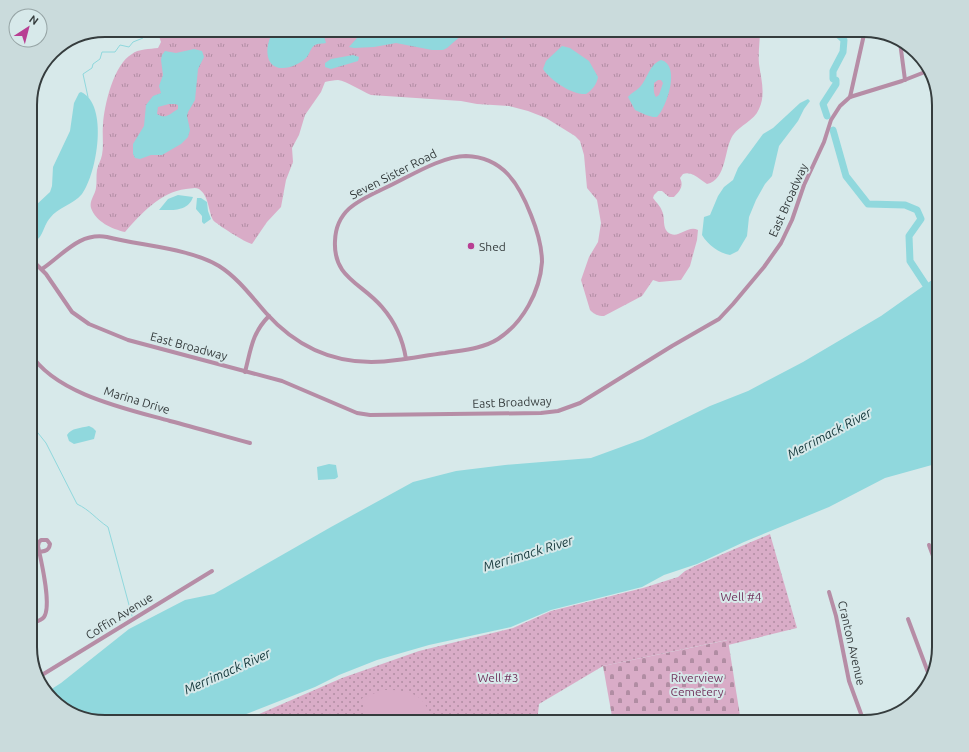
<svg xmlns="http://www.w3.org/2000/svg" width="969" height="752" viewBox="0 0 969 752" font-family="Ubuntu,sans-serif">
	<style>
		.grass { fill: url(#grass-tufts) }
		.cemetery { fill: url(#cemetery-stones) }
		.park { fill: url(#park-dots) }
		.pitch { fill: #d9acc7 }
		.water { fill: #90d8dd; fill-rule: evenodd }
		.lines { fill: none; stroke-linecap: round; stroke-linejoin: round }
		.stream { stroke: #90d8dd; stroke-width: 1 }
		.river { stroke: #90d8dd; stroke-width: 7 }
		.minor { stroke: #b68da6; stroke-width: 4 }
		.poi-dot { fill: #b83f93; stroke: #d7e9ea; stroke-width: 1.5 }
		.labels { text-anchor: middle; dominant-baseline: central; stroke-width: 4; stroke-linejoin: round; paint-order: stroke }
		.street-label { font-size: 12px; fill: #353c3d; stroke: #d7e9ea }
		.poi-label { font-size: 12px; fill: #353c3d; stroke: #d7e9ea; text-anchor: start }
		.park-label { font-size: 12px; fill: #72355e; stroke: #d7e9ea }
		.water-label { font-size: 13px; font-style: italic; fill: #133639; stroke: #d7e9ea }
		.rim { fill: none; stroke: #353c3d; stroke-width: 2 }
	</style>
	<defs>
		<pattern id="grass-tufts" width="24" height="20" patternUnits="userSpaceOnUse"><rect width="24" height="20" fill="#d9acc7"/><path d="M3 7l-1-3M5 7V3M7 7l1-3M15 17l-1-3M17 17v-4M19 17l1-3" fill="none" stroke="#b18da3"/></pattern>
		<pattern id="cemetery-stones" width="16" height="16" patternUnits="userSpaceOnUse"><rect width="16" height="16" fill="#d9acc7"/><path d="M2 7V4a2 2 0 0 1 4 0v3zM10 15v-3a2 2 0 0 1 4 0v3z" fill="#b18da3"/></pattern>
		<pattern id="park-dots" width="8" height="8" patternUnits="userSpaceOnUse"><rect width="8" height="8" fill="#d9acc7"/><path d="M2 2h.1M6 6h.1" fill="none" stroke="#b18da3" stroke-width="1.8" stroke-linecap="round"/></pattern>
	</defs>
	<rect width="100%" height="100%" fill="#d7e9ea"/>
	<path class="grass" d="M 157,30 L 760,30 C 760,41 758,53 759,64 C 761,79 766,94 759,109 C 754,121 740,125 733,135 C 724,148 727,180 707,184 C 699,179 692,171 683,174 L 680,178 C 684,186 680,191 674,197 L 669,197 L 662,191 L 658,191 L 654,195 L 653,198 C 656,202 661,207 662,211 C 666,219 661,230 671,234 C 679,238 688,225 698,230 L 697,240 L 690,266 L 681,280 L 659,282 L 653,280 L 642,296 L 604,316 C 598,316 594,314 590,310 L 581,280 L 589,257 L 598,242 L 601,223 L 597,200 L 587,188 L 584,155 L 580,141 L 575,136 L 546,118 L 528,111 L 509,106 L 477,104 L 461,101 L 371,95 C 361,91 347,81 338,80 C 334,80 329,81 325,82 L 321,92 L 305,115 L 299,135 L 292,148 L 293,162 L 286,180 L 281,207 L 267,222 L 252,244 C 246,243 216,224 213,220 C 208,210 209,196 199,189 C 195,187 190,189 186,189 C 160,192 141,214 125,232 C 112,229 96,222 91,208 C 89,201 95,195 96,188 C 97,182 96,176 97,170 C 98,165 101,160 102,155 C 104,145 102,135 103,125 C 104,105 114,64 132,54 C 138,49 150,49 158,48 L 161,42 Z"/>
	<path class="cemetery" d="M 728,640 L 741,722 L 613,722 L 603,666 Z"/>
	<path class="park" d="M 770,534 L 797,628 L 728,645 L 727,640 L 603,666 L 539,704 L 537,722 L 252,722 L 252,717 L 342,678 L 419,651 L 513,628 L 551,611 L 643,588 L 678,577 L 685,571 L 697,565 Z"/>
	<g class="pitch">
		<path d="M 383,690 C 408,689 428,694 431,722 L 367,722 L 362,698 Z"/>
		<path d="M 332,713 L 342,716 L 352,722 L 304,722 C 313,715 321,714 332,713 Z"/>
	</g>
	<g class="water">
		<path d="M 274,30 L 327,30 L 324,36 L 326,43 C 322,44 318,43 315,45 C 310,48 310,54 306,58 C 298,66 276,75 269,60 C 265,50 269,38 274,30 Z"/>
		<path d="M 367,30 L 374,30 L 371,34 L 372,36 L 385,30 L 472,30 L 463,34 L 447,48 L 443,50 L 432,50 L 396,43 L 374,47 L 354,48 L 349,47 L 357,38 L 361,32 Z"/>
		<path d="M 488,30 L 510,30 L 507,37 L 504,39 Z"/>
		<path d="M 562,46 L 570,48 L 589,61 L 598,77 C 597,84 592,90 586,94 C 572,95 551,81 543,69 L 546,61 Z"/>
		<path d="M 194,49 L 202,51 L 204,57 L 198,69 L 195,100 L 188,112 L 187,116 L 190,130 L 188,137 L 181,144 L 162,155 L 151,155 L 140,159 L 135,158 L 133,154 L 133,144 L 144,126 L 146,105 L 153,96 L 161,93 L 159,86 L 163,75 L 161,60 L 162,55 L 165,51 L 176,53 ZM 169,104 L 175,104 L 178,105 L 178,109 C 171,113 166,120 157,114 L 158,107 Z"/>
		<path d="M 353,55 L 359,57 L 358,61 L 331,69 L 325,67 L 325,63 L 331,59 Z"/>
		<path d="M 661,60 C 681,65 667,107 657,117 L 653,117 L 646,115 L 635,110 L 628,97 C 631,93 636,91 640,87 C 648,78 649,65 661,60 ZM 658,80 L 661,80 L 663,83 L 659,95 L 656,97 C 653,93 654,88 654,83 Z"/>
		<path d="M 81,92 C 109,104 97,174 82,194 C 73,205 58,207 50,218 C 42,227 44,240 30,243 L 30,213 L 34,207 L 50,192 L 52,186 L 53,167 L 70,131 L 74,103 L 79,93 Z"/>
		<path d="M 808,99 L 810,101 L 804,109 L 798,121 L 779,146 L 772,176 L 765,184 L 756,200 L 749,217 L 747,236 L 738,251 L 730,255 C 719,253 708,245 702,235 L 704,217 L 710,215 L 718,196 L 724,187 L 733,180 L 738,168 L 763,134 L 773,128 L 800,103 Z"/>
		<path d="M 178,195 L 193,197 C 188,212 172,210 159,210 L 168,199 Z"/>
		<path d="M 197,198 L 201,198 L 207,202 L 208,211 L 211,219 L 204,224 L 202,222 L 202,216 L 196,209 Z"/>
		<path d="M 939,275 L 939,463 L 885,478 L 829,507 L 744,542 L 697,564 L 664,575 L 642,587 L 551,610 L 511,627 L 429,645 L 377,660 L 339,675 L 315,687 L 226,722 L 105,722 L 59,706 L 47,692 L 61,683 L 129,629 L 185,600 L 214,594 L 331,527 L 413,482 L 456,471 L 505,465 L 591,458 L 643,439 L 710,406 L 748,391 L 803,362 L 881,316 Z"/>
		<path d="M 89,426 L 93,428 L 96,431 L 94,439 L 74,444 L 69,441 L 67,435 C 71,428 81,428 89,426 Z"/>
		<path d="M 329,464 L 336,465 L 338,477 L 335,479 L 318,480 L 317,467 Z"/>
	</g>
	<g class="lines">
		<g class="stream">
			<path d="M 88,97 L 83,74 L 92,68 L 93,64 L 100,59 L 102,52 L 115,52 L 120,45 L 129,47 L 133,42 L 143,38 L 139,33 L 139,30"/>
			<path d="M 32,242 L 33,253"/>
			<path d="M 30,271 L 31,263"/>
			<path d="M 30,329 L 33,327 C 34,320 34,313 30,307"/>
			<path d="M 30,423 L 46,443 L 77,504 C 90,510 96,519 108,527 L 132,616"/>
		</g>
		<g class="river">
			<path d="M 827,116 L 823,104 L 836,84 L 836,80 L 833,79 L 833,71 L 843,52 L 844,40 L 833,30"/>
			<path d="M 833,130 L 846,176 L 868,204 L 905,205 L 917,210 L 921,219 L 909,236 L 910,261 L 939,305"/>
		</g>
		<g class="minor">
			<path d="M 900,42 L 905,80"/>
			<path d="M 850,97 L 865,30"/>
			<path d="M 30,258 L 46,274 L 72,312 L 89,324 L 128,340 L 282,381 L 357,413 L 370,415 L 541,413 L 558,411 L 580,403 L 672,346 L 705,327 L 719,319 L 733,304 L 764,267 L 781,243 L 792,220 L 804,185 L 824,142 L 831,120 L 840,106 L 850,97 L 902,81 L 930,70"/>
			<path d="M 42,269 C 63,255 79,232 107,237 C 142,246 189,248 219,266 C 238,278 251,296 266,313 C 301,352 345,368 397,360 C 413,358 429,355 445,353 C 463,350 482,349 498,339 C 523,323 540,291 542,262 C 542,245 537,230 531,215 C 519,184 503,157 466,156 C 441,156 407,178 385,188 C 360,200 336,209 335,241 C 333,278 362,283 382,307 C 395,322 403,340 406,359"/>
			<path d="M 30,353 C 55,394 127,409 170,421 C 197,428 224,436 250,443"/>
			<path d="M 245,372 C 251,349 252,333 269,316"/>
			<path d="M 929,545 L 939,572"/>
			<path d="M 829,592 L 836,616 L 849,681 L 864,722"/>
			<path d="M 908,619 L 929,675"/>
			<path d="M 30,624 C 35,622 41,621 44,617 C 52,606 41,560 38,546 L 39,542 L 41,540 L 47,540 L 50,544 C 49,551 45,551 39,552"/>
			<path d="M 37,678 L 212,571"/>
		</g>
	</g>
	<circle class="poi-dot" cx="471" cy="246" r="4"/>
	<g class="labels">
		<g class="street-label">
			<text transform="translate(393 174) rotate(-27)">Seven Sister Road</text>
			<text transform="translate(788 200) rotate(-66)">East Broadway</text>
			<text transform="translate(189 346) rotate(15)">East Broadway</text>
			<text transform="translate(137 400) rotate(17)">Marina Drive</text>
			<text transform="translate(512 402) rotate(-2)">East Broadway</text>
			<text transform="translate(119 616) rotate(-32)">Coffin Avenue</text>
			<text transform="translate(852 643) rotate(77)">Cranton Avenue</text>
		</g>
		<g class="poi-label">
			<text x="479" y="246">Shed</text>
		</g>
		<g class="park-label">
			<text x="741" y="596">Well #4</text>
			<text x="498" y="677">Well #3</text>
			<text x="697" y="677">Riverview<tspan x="697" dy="14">Cemetery</tspan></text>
		</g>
		<g class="water-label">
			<text transform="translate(829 433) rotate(-28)">Merrimack River</text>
			<text transform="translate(528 553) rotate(-17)">Merrimack River</text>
			<text transform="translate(227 671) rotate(-24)">Merrimack River</text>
		</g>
	</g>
	<path d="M0 0H969V752H0ZM105 37H864A68 68 0 0 1 932 105V647A68 68 0 0 1 864 715H105A68 68 0 0 1 37 647V105A68 68 0 0 1 105 37Z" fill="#cadbdc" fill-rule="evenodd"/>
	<path class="rim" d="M105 37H864A68 68 0 0 1 932 105V647A68 68 0 0 1 864 715H105A68 68 0 0 1 37 647V105A68 68 0 0 1 105 37Z"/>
	<g transform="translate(28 28) rotate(36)"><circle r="19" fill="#d7e9ea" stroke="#96a4a5"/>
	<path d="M0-3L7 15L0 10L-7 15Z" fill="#b83f93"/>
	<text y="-6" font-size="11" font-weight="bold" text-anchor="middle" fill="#353c3d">N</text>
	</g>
</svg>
